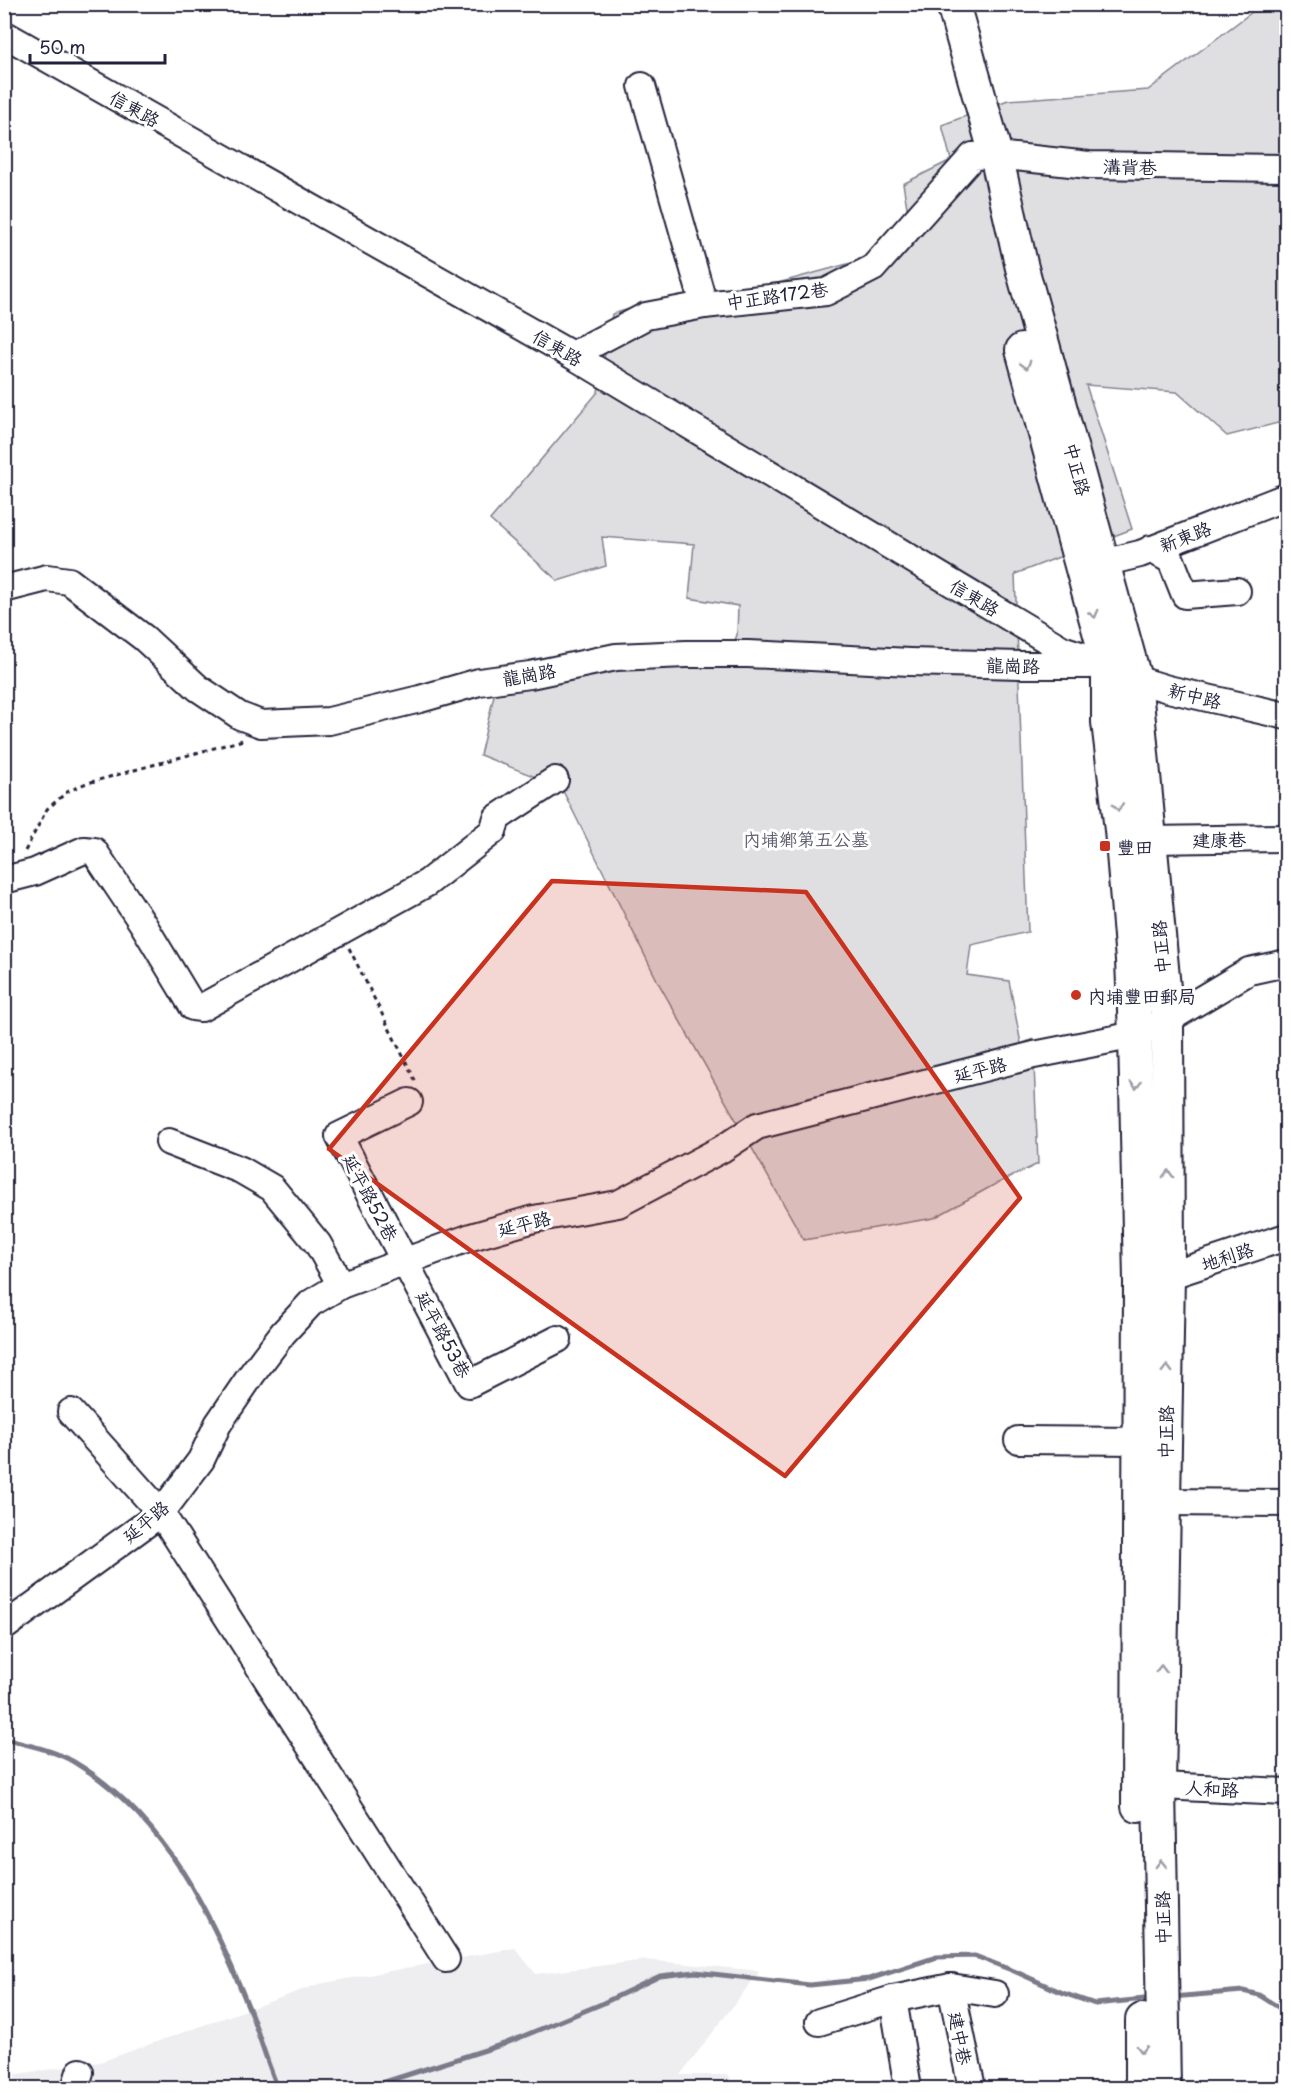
<svg xmlns="http://www.w3.org/2000/svg" width="1291" height="2093" viewBox="0 0 1291 2093" font-family="'Playpen Sans','LXGW WenKai TC',sans-serif">
	<style>
		.built { fill: #eeeef1 }
		.green { fill: #dfdfe2; stroke: #80808e; stroke-width: 1.5 }
		.lines { fill: none; stroke-linecap: round; stroke-linejoin: round }
		.stream { stroke: #7a7a88; stroke-width: 5 }
		.minor-casing { stroke: #22223b; stroke-width: 30 }
		.major-casing { stroke: #22223b; stroke-width: 36 }
		.path { stroke: #22223b; stroke-width: 3; stroke-dasharray: 4.5 4.5; stroke-linecap: butt }
		.minor { stroke: #fff; stroke-width: 26 }
		.major { stroke: #fff; stroke-width: 32 }
		.oneway { stroke: #9c9ca7 }
		.marked { fill: #c8321e; fill-opacity: 0.2; stroke: #c8321e; stroke-width: 4.5; stroke-linejoin: round }
		.poi-dot { fill: #c8321e; stroke: #fff; stroke-width: 2 }
		.labels { text-anchor: middle; dominant-baseline: central; stroke-width: 6; stroke-linejoin: round; paint-order: stroke }
		.street-label { font-size: 18px; fill: #22223b; stroke: #fff }
		.park-label { font-size: 18px; fill: #5b5b6d; stroke: #fff }
		.poi-label { font-size: 18px; fill: #22223b; stroke: #fff; text-anchor: start }
	</style>
	<rect width="100%" height="100%" fill="#fff"/>
	<filter id="ink" filterUnits="userSpaceOnUse"><feTurbulence type="fractalNoise" baseFrequency=".0167" numOctaves="2"/><feDisplacementMap in="SourceGraphic" scale="12" xChannelSelector="R" yChannelSelector="G"/><feConvolveMatrix kernelMatrix="1 2 1 2 8 2 1 2 1" color-interpolation-filters="sRGB"/></filter>
	<g filter="url(#ink)">
		<path class="built" d="M 515,1948 L 536,1974 L 646,1960 L 760,1971 L 680,2075 L 728,2075 L 736,2088 L 5,2088 L 4,2076 L 100,2062 L 319,1984 Z"/>
		<path class="green" d="M 1286,10 L 1286,421 L 1227,436 L 1177,392 L 1086,385 L 1132,529 L 1015,574 L 1028,932 L 971,945 L 967,975 L 1009,981 L 1021,1044 L 1033,1039 L 1038,1164 L 992,1186 L 934,1218 L 804,1240 L 659,984 L 561,787 L 480,755 L 495,691 L 614,671 L 728,657 L 737,635 L 738,606 L 689,598 L 694,544 L 602,537 L 606,566 L 558,581 L 490,520 L 598,392 L 612,314 L 656,301 L 712,301 L 873,257 L 912,236 L 903,184 L 951,160 L 942,125 L 1008,100 L 1148,90 L 1252,12 Z"/>
		<g class="lines">
			<g class="stream">
				<path d="M 4,1739 C 28,1745 53,1750 74,1762 C 166,1817 212,1915 250,2011 C 260,2037 267,2063 278,2088"/>
				<path d="M 1172,1997 L 1243,1991 L 1259,1995 L 1286,2012"/>
				<path d="M 366,2088 L 504,2044 L 599,2005 L 660,1976 L 695,1972 L 810,1985 L 869,1979 L 937,1957 L 975,1956 L 1014,1971 L 1063,1993 L 1095,2004 L 1154,1998"/>
			</g>
			<defs>
				<g id="minor">
					<path d="M 4,34 L 572,355 L 1062,649 L 1108,664 L 1135,679 L 1168,689 L 1286,716"/>
					<path d="M 642,86 L 704,305"/>
					<path d="M 572,355 L 646,316 L 704,305 L 826,292 L 873,268 L 973,156 L 996,155 L 1089,165 L 1286,168"/>
					<path d="M 1151,549 L 1171,560 L 1185,595 L 1237,591"/>
					<path d="M 1086,567 L 1140,554 L 1286,497"/>
					<path d="M 4,589 L 47,578 L 69,581 L 144,638 L 198,688 L 240,716 L 261,724 L 329,721 L 420,699 L 479,682 L 530,675 L 616,657 L 686,654 L 748,654 L 910,662 L 1020,665 L 1090,665"/>
					<path d="M 1151,840 L 1286,838"/>
					<path d="M 4,880 L 35,872 L 84,850 L 94,851 L 143,924 L 193,1007 L 201,1008 L 427,883 L 493,831 L 497,818 L 555,780"/>
					<path d="M 409,1102 L 339,1136 L 469,1384 L 558,1339"/>
					<path d="M 169,1142 L 241,1170 L 272,1188 L 318,1244 L 341,1285"/>
					<path d="M 1168,1276 L 1286,1237"/>
					<path d="M 71,1412 L 161,1513 L 446,1959"/>
					<path d="M 1018,1440 L 1139,1441"/>
					<path d="M 1164,1502 L 1286,1503"/>
					<path d="M 4,1627 L 161,1513 L 201,1460 L 218,1424 L 252,1374 L 283,1333 L 311,1303 L 341,1285 L 471,1237 L 534,1219 L 618,1204 L 722,1149 L 757,1126 L 1034,1055 L 1135,1035 L 1167,1020 L 1249,971 L 1286,963"/>
					<path d="M 1141,1785 L 1286,1792"/>
					<path d="M 951,1987 L 972,2088"/>
					<path d="M 893,1999 L 908,2088"/>
					<path d="M 819,2022 L 893,1999 L 951,1987 L 995,1994"/>
					<path d="M 75,2088 L 80,2072"/>
				</g>
				<g id="major">
					<path d="M 953,4 L 996,155 L 1022,268 L 1135,679 L 1167,1020 L 1168,1276 L 1159,1785 L 1164,2088"/>
					<path d="M 1022,350 L 1108,664 L 1108,722 L 1121,830 L 1132,960 L 1135,1035 L 1140,1281 L 1138,1806"/>
					<path d="M 1142,2088 L 1142,2020"/>
				</g>
			</defs>
			<use href="#minor" class="minor-casing"/>
			<use href="#major" class="major-casing"/>
			<g class="path">
				<path d="M 25,851 L 47,809 L 67,792 L 84,784 L 243,740"/>
				<path d="M 349,948 L 416,1082"/>
			</g>
			<use href="#minor" class="minor"/>
			<use href="#major" class="major"/>
		</g>
		<defs><path id="oneway-chevron" d="M-2-3.5L2.5 0L-2 3.5" fill="none" stroke-width="1.6" stroke-linecap="round" stroke-linejoin="round" transform="scale(1.5)"/></defs>
		<g class="oneway">
			<use href="#oneway-chevron" transform="translate(1026 365) rotate(75)"/>
			<use href="#oneway-chevron" transform="translate(1094 614) rotate(75)"/>
			<use href="#oneway-chevron" transform="translate(1118 807) rotate(83)"/>
			<use href="#oneway-chevron" transform="translate(1136 1085) rotate(89)"/>
			<use href="#oneway-chevron" transform="translate(1168 1174) rotate(-90)"/>
			<use href="#oneway-chevron" transform="translate(1167 1369) rotate(-89)"/>
			<use href="#oneway-chevron" transform="translate(1161 1669) rotate(-89)"/>
			<use href="#oneway-chevron" transform="translate(1161 1864) rotate(-91)"/>
			<use href="#oneway-chevron" transform="translate(1142 2049) rotate(91)"/>
		</g>
	</g>
	<path class="marked" d="M 552,881 L 806,892 L 1020,1198 L 785,1476 L 329,1149 Z"/>
	<g class="poi-dot">
		<rect x="1099" y="840" width="12" height="12" rx="3"/>
		<circle cx="1076" cy="995" r="6"/>
	</g>
	<g class="labels">
		<g class="street-label">
			<text transform="translate(135 108) rotate(29)">信東路</text>
			<text transform="translate(1130 166) rotate(1)">溝背巷</text>
			<text transform="translate(777 295) rotate(-8)">中正路172巷</text>
			<text transform="translate(558 347) rotate(30)">信東路</text>
			<text transform="translate(1078 469) rotate(75)">中正路</text>
			<text transform="translate(1185 536) rotate(-21)">新東路</text>
			<text transform="translate(975 597) rotate(31)">信東路</text>
			<text transform="translate(1013 665) rotate(1)">龍崗路</text>
			<text transform="translate(529 674) rotate(-10)">龍崗路</text>
			<text transform="translate(1195 695) rotate(14)">新中路</text>
			<text transform="translate(1219 839) rotate(-1)">建康巷</text>
			<text transform="translate(1160 947) rotate(-95)">中正路</text>
			<text transform="translate(980 1069) rotate(-14)">延平路</text>
			<text transform="translate(371 1197) rotate(62)">延平路52巷</text>
			<text transform="translate(524 1223) rotate(-14)">延平路</text>
			<text transform="translate(1227 1256) rotate(-18)">地利路</text>
			<text transform="translate(444 1334) rotate(62)">延平路53巷</text>
			<text transform="translate(1165 1432) rotate(-89)">中正路</text>
			<text transform="translate(145 1521) rotate(-40)">延平路</text>
			<text transform="translate(1212 1788) rotate(3)">人和路</text>
			<text transform="translate(1162 1918) rotate(-91)">中正路</text>
			<text transform="translate(961 2038) rotate(79)">建中巷</text>
		</g>
		<g class="park-label">
			<text x="806" y="838">內埔鄉第五公墓</text>
		</g>
		<g class="poi-label">
			<text x="1117" y="846">豐田</text>
			<text x="1088" y="995">內埔豐田郵局</text>
		</g>
	</g>
	<rect width="1291" height="2093" fill="none" stroke="#fff" stroke-width="24"/>
	<rect x="12" y="12" width="1267" height="2069" fill="none" stroke="#22223b" stroke-width="2" filter="url(#ink)"/>
	<path d="M30 54v9h135v-9" fill="none" stroke="#22223b" stroke-width="3"/>
	<text x="39" y="54" font-size="18" fill="#22223b" stroke="#ffffff" stroke-width="4.5" paint-order="stroke">50 m</text>
</svg>
